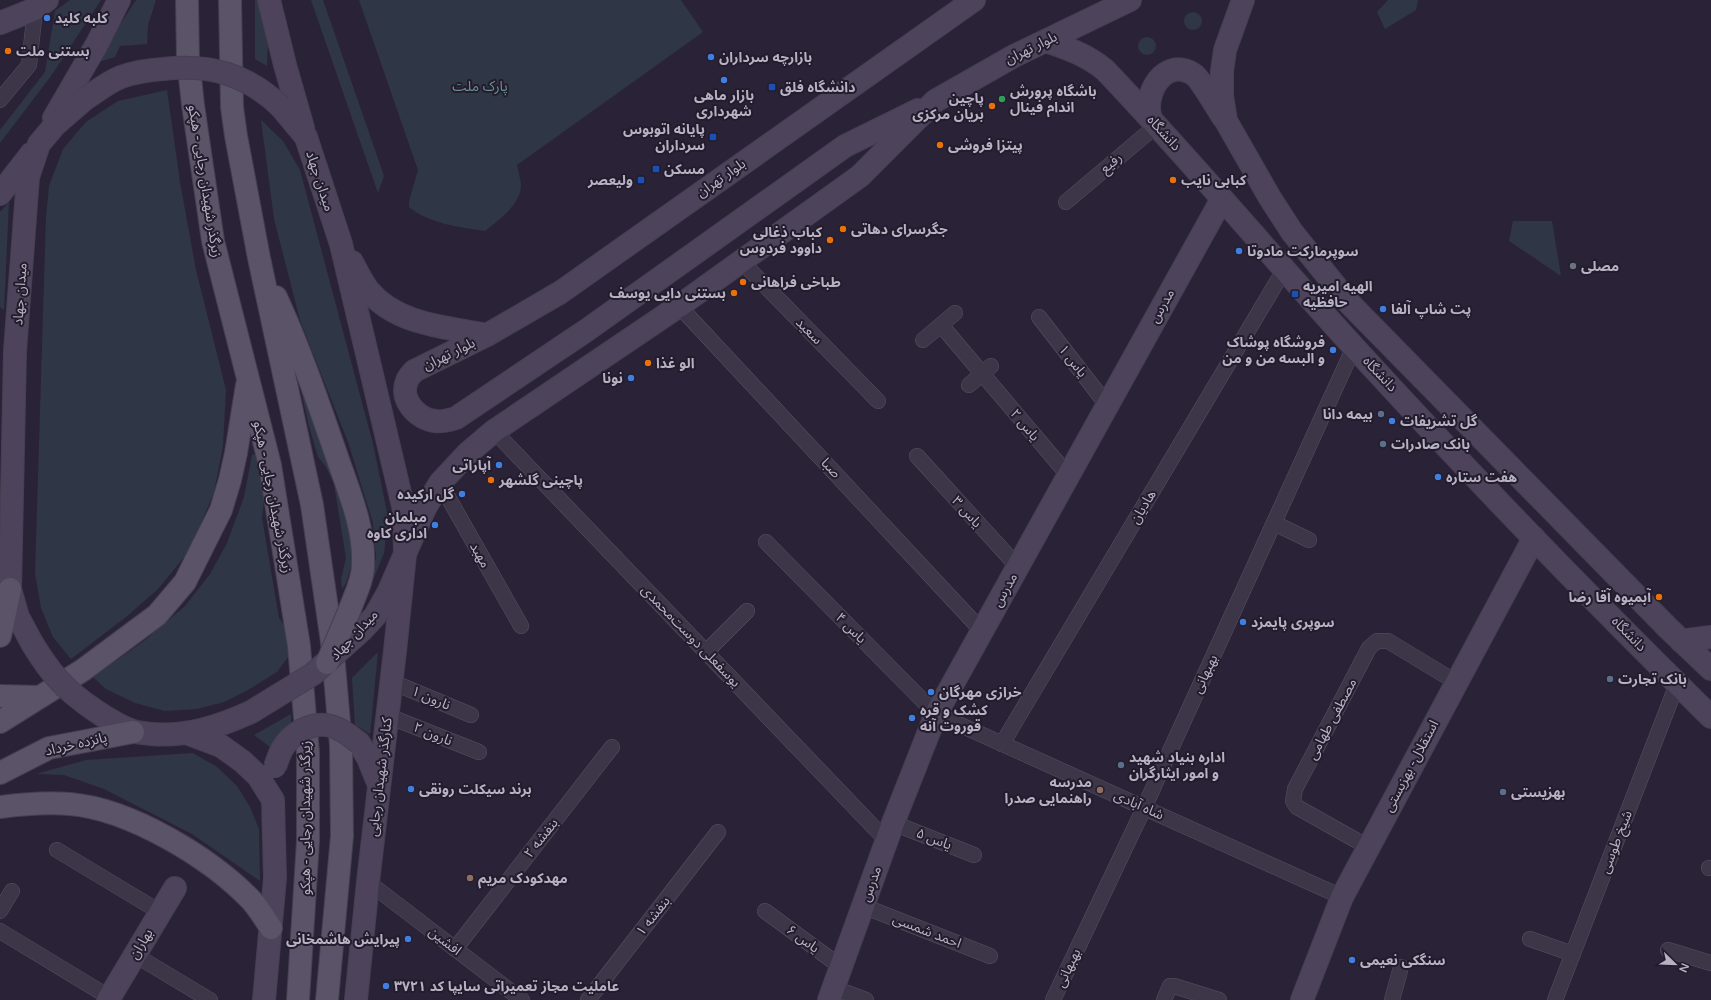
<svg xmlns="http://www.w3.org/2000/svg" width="1711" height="1000" viewBox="0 0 1711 1000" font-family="'Varela Round','Noto Sans Arabic',sans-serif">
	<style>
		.green { fill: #2f3646 }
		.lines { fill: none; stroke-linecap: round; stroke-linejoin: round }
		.street-casing { stroke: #585163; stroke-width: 16 }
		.secondary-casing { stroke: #463f51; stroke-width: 24 }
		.primary-casing { stroke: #463f51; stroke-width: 24 }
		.street { stroke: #3c3648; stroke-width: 15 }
		.secondary { stroke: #4d445b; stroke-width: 22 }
		.primary { stroke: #5b5468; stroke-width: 22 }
		.secondary-bridge-casing { stroke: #463f51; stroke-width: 24; stroke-linecap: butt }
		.primary-bridge-casing { stroke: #463f51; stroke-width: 24; stroke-linecap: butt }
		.secondary-bridge { stroke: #4d445b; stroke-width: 22 }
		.primary-bridge { stroke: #5b5468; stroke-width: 22 }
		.shop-dot { fill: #3f7fe0; stroke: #221c2d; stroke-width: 1.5 }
		.food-dot { fill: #e8710a; stroke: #221c2d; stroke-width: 1.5 }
		.transit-dot { fill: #1a4fb4; stroke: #221c2d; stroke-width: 1.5 }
		.leisure-dot { fill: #2e9e5b; stroke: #221c2d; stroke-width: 1.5 }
		.worship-dot { fill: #6b7280; stroke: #221c2d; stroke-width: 1.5 }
		.service-dot { fill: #5c6f8a; stroke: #221c2d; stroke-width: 1.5 }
		.education-dot { fill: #8d6e63; stroke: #221c2d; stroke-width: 1.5 }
		.labels { text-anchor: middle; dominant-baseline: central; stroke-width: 4; stroke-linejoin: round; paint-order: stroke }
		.poi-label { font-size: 14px; font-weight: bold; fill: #b8b1c4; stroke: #221c2d; text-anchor: start }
		.street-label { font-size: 14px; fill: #b8b1c4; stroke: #221c2d }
		.park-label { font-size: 14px; fill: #6a9393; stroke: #221c2d }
	</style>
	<rect width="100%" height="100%" fill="#2a2338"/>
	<g class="green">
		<path d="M 70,0 L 101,0 L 51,76 L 0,143 L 0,130 L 45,72 L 55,11 Z"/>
		<path d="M 136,0 L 156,0 L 148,25 L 147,44 L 120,46 L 115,57 L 95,63 Z"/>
		<path d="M 255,0 L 260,0 L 268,40 L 267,66 L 255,59 Z"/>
		<path d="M 311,0 L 323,0 L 384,176 L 378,193 Z"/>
		<path d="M 359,0 L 681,0 L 703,32 L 517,165 C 518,171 520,177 521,184 C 522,203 499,220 485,231 C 459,227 430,224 409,207 L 409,201 L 418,170 Z"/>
		<path d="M 1388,0 L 1418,0 L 1416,10 L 1385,29 L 1377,12 Z"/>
		<circle cx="1193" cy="21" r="9"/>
		<circle cx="1147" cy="46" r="9"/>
		<path d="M 167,90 L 180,182 L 196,270 L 226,390 L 223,446 L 214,492 L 190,550 L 158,589 L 126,617 L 71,659 L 53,637 L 41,608 L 35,573 L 46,217 L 49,186 L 63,149 L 86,122 L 118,101 Z"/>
		<path d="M 261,120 L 283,141 L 300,170 L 373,444 L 388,517 L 384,553 L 367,595 L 376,558 L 373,523 L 348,442 L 300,320 L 274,219 Z"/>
		<path d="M 9,202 L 4,310 L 0,307 L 0,212 Z"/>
		<path d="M 1513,221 L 1552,221 L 1561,276 L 1509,241 Z"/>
		<path d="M 297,373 L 351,521 L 353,560 L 346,583 L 342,589 L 341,579 L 346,558 L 334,484 L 326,467 L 318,457 L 309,426 Z"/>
		<path d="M 257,454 L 265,492 L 262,518 L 279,618 L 287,630 L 291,653 L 277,672 L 248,690 L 224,702 L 197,709 L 165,711 L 135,703 L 106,689 L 93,677 L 144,641 L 185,606 L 210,574 L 227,543 L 244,497 L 252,455 Z"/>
		<path d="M 378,652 L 370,734 L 355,725 L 352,678 Z"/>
		<path d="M 291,714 L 291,727 L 270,747 L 254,735 Z"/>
		<path d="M 193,753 L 217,767 L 237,786 L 250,807 L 259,829 L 260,881 L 192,834 L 104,789 L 64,775 L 36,774 L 86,760 Z"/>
	</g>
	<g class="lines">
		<defs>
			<g id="street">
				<path d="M 0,100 L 29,65 L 36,1"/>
				<path d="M 1066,202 L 1157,125"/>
				<path d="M 741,261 L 878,401"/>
				<path d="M 679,306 L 982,631"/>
				<path d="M 1039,317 L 1107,405"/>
				<path d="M 941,325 L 1068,475"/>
				<path d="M 923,340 L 955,313"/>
				<path d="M 969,385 L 991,366"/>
				<path d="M 494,431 L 887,841"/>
				<path d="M 917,456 L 1018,567"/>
				<path d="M 440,483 L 521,626"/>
				<path d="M 1274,523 L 1309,540"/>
				<path d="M 766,542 L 936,714 L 1342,897"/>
				<path d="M 706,652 L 747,611"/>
				<path d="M 392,682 L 471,715"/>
				<path d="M 388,716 L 479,752"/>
				<path d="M 1002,744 L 1284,270"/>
				<path d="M 893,823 L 974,855"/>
				<path d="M 1368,847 L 1297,807 L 1293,801 L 1295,789 L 1369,648 L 1377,641 L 1388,641 L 1456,682"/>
				<path d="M 57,850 L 160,912"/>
				<path d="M 1709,868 L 1711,868"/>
				<path d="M 368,882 L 522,1000"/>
				<path d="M 863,906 L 990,956"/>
				<path d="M 0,911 L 12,891"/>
				<path d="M 765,911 L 841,967"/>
				<path d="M 0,931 L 109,997"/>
				<path d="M 1530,939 L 1573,954"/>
				<path d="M 455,949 L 612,747"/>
				<path d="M 1668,950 L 1711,963"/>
				<path d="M 135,955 L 210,1000"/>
				<path d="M 834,988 L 866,1000"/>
				<path d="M 588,1000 L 718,832"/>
				<path d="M 1053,1000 L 1144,808 L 1354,347"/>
				<path d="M 1164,1000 L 1170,986 L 1174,986 L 1219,1000"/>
				<path d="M 1392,1000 L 1401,967"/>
				<path d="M 1555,1000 L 1677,684"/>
			</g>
			<g id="secondary">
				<path d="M 269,0 L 285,65 L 303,128"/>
				<path d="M 1243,0 L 1225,50 L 1222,71 L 1222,96 L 1226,121 L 1270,198 L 1292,232 L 1350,304 L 1668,628 L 1711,669"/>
				<path d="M 0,23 L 35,9 L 47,0"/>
				<path d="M 1046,41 C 1067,48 1087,55 1105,70 C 1190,159 1269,254 1352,345 C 1468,472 1588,596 1711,717"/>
				<path d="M 281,107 L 306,137 L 341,244 L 404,510 L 405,554 L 388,593 L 375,616 L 362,630"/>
				<path d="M 918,110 L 845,146 L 587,330 L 456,418 C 449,420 443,422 435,421 C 417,419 399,399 407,381 C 408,377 412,374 414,371 L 487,335 L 561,292 L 974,0"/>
				<path d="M 54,118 L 97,44 L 119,0"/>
				<path d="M 1151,119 C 1142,94 1165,56 1193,74 C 1200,78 1217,108 1223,117"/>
				<path d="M 0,194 L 31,154"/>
				<path d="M 352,262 C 357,271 362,282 369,291 C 397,325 447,327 487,335"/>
				<path d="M 1681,641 L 1711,637"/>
				<path d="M 32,643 L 18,617 L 10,589 L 15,351 L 28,177 L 39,144 L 55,125 L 85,99"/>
				<path d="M 93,709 C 105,717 118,726 133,731 C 138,733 145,733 151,734 C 187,737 218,727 251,712"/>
				<path d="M 189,734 L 221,746 L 242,761 L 258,776 L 273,800 L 275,878 L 264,1000"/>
				<path d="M 359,743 L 368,758 L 379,785"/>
				<path d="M 108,1000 L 175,888"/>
				<path d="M 356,1000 L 368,882 L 395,651 L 405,554 L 425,508 L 440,483 L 468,453 L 494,431 L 679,306 L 860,176 L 935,101 L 1014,56 L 1130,0"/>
				<path d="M 829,1000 L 893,823 L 936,714 L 1222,199"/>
				<path d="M 1302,1000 L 1342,897 L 1534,538"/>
			</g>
			<g id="primary">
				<path d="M 187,0 L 188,59 L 193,105 L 213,241 L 270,465 L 299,646 L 308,753 L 308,841 L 298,1000"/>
				<path d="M 230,0 L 232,107 L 236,136 L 259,258 L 312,505 L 332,642 L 341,746 L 342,836 L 327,1000"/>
				<path d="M 276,297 C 299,347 317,399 335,451 C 347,487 365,526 363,565 C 363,580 355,595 350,609"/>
				<path d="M 0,636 L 10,589"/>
				<path d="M 0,696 L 39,697"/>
				<path d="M 0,722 L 83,670 L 157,615 L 185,582 L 221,510 L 230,480 L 236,453 L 247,385"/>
				<path d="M 0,773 L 49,748 L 133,732"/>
				<path d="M 0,807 C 23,804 47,802 70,804 C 130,809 211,858 252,901 C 259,909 265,919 271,928"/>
			</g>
		</defs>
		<use href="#street" class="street-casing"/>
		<use href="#secondary" class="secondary-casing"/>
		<use href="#primary" class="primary-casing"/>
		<use href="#street" class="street"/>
		<use href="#secondary" class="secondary"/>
		<use href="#primary" class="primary"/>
		<defs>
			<g id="secondary-bridge">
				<path d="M 85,99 C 96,92 108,82 121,77 C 135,72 149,70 163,69 C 210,64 247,74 281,107"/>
				<path d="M 32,643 C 50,673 64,689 93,709"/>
				<path d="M 251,712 L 313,674 L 362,630"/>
				<path d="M 275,767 C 277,761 279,755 282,749 C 287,741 294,734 302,730 C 325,718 341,728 359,743"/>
			</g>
			<path id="primary-bridge" d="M 327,663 L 350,609"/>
		</defs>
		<use href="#secondary-bridge" class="secondary-bridge-casing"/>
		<use href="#primary-bridge" class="primary-bridge-casing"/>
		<use href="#secondary-bridge" class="secondary-bridge"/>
		<use href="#primary-bridge" class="primary-bridge"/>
	</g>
	<g class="shop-dot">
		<circle cx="47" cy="18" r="4"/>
		<circle cx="711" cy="57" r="4"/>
		<circle cx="724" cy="80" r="4"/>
		<circle cx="1239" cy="251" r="4"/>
		<circle cx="1383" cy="309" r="4"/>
		<circle cx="1333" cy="350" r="4"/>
		<circle cx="631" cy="378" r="4"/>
		<circle cx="1392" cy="421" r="4"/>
		<circle cx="499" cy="465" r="4"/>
		<circle cx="1438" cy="477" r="4"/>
		<circle cx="462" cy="494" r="4"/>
		<circle cx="435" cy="525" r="4"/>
		<circle cx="1243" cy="622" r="4"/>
		<circle cx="931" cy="692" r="4"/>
		<circle cx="912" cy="718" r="4"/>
		<circle cx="411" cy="789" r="4"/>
		<circle cx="408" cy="939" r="4"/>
		<circle cx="1352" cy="960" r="4"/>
		<circle cx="386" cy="986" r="4"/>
	</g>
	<g class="food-dot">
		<circle cx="8" cy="51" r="4"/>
		<circle cx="992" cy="106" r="4"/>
		<circle cx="940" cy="145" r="4"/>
		<circle cx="1173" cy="180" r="4"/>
		<circle cx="843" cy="229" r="4"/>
		<circle cx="830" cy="240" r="4"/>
		<circle cx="743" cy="282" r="4"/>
		<circle cx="734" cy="293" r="4"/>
		<circle cx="648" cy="363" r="4"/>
		<circle cx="491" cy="480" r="4"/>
		<circle cx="1659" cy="597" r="4"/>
	</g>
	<g class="transit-dot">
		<rect x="768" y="83" width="8" height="8" rx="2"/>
		<rect x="709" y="133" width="8" height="8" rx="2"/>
		<rect x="652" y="165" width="8" height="8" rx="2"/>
		<rect x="637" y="176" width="8" height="8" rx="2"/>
		<rect x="1291" y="290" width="8" height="8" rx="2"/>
	</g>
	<circle class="leisure-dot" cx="1002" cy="99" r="4"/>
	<circle class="worship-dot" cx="1573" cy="266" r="4"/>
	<g class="service-dot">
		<circle cx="1381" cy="414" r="4"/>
		<circle cx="1383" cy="444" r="4"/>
		<circle cx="1610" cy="679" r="4"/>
		<circle cx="1121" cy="765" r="4"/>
		<circle cx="1503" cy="792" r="4"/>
	</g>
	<g class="education-dot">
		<circle cx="1100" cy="790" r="4"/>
		<circle cx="470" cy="878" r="4"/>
	</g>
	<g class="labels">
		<g class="poi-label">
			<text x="55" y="18">کلبه کلید</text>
			<text x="16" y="51">بستنی ملت</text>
			<text x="719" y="57">بازارچه سرداران</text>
			<text x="780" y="87">دانشگاه فلق</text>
			<text x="1010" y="91">باشگاه پرورش<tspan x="1010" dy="16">اندام فینال</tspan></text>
			<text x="724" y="95" text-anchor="middle">بازار ماهی<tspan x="724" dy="16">شهرداری</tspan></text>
			<text x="984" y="98" text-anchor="end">پاچین<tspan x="984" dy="16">بریان مرکزی</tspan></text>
			<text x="705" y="129" text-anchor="end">پایانه اتوبوس<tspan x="705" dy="16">سرداران</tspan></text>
			<text x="948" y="145">پیتزا فروشی</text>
			<text x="664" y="169">مسکن</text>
			<text x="633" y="180" text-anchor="end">ولیعصر</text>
			<text x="1181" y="180">کبابی نایب</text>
			<text x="851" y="229">جگرسرای دهاتی</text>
			<text x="822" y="232" text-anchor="end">کباب ذغالی<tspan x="822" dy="16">داوود فردوس</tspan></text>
			<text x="1247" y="251">سوپرمارکت مادوتا</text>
			<text x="1581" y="266">مصلی</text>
			<text x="751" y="282">طباخی فراهانی</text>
			<text x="1303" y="286">الهیه امیریه<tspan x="1303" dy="16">حافظیه</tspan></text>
			<text x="726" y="293" text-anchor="end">بستنی دایی یوسف</text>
			<text x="1391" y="309">پت شاپ آلفا</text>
			<text x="1325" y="342" text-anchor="end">فروشگاه پوشاک<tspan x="1325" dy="16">و البسه من و من</tspan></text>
			<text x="656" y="363">الو غذا</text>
			<text x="623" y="378" text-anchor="end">نونا</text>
			<text x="1373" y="414" text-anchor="end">بیمه دانا</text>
			<text x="1400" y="421">گل تشریفات</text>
			<text x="1391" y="444">بانک صادرات</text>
			<text x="491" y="465" text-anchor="end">آپاراتی</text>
			<text x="1446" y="477">هفت ستاره</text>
			<text x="499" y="480">پاچینی گلشهر</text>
			<text x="454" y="494" text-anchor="end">گل ارکیده</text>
			<text x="427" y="517" text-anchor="end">مبلمان<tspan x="427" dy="16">اداری کاوه</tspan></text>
			<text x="1651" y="597" text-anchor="end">آبمیوه آقا رضا</text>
			<text x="1251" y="622">سوپری پایمزد</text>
			<text x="1618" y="679">بانک تجارت</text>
			<text x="939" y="692">خرازی مهرگان</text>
			<text x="920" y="710">کشک و قره<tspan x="920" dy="16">قوروت آنه</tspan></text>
			<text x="1129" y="757">اداره بنیاد شهید<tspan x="1129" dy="16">و امور ایثارگران</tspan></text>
			<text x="1092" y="782" text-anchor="end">مدرسه<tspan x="1092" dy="16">راهنمایی صدرا</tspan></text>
			<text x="419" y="789">برند سیکلت رونقی</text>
			<text x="1511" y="792">بهزیستی</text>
			<text x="478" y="878">مهدکودک مریم</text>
			<text x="400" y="939" text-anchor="end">پیرایش هاشمخانی</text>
			<text x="1360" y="960">سنگکی نعیمی</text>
			<text x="394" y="986">عاملیت مجاز تعمیراتی سایپا کد ۳۷۲۱</text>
		</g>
		<g class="street-label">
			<text transform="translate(1031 48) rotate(-26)">بلوار تهران</text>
			<text transform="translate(1164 133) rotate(48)">دانشگاه</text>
			<text transform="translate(1111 163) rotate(-40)">رفیع</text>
			<text transform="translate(721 178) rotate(-35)">بلوار تهران</text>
			<text transform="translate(205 181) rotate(81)">زیرگذر شهیدان رجایی - هپکو</text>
			<text transform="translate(320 181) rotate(72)">میدان جهاد</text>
			<text transform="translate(20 294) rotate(-86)">میدان جهاد</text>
			<text transform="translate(1162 306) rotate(-61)">مدرس</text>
			<text transform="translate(809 331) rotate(46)">سعید</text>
			<text transform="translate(449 354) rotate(-26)">بلوار تهران</text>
			<text transform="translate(1073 361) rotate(52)">یاس ۱</text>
			<text transform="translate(1380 374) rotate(47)">دانشگاه</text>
			<text transform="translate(1025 425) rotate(50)">یاس ۲</text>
			<text transform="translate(831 468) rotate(47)">صبا</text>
			<text transform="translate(273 497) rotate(79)">زیرگذر شهیدان رجایی - هپکو</text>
			<text transform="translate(1143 507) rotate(-59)">هادیان</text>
			<text transform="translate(967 512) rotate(48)">یاس ۳</text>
			<text transform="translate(480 555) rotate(60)">مهبد</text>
			<text transform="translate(1005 590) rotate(-61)">مدرس</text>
			<text transform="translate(851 628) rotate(45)">یاس ۴</text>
			<text transform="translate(1629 634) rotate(46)">دانشگاه</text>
			<text transform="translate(354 635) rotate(-47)">میدان جهاد</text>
			<text transform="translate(691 636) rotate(46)">یوسفعلی دوست‌محمدی</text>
			<text transform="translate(1205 674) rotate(-65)">بهبهانی</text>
			<text transform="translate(431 698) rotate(23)">نارون ۱</text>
			<text transform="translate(1332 719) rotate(-62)">مصطفی طهامی</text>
			<text transform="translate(433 734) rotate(22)">نارون ۲</text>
			<text transform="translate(76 744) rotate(-13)">پانزده خرداد</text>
			<text transform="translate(1411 766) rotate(-62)">استقلال- بهزیستی</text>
			<text transform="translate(380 777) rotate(-83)">کنارگذر شهیدان رجایی</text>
			<text transform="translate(1139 805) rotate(24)">شاه آبادی</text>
			<text transform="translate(305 818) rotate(-90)">زیرگذر شهیدان رجایی - هپکو</text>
			<text transform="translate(541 838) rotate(-52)">بنفشه ۲</text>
			<text transform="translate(934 839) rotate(21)">یاس ۵</text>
			<text transform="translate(1616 842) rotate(-69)">شیخ طوسی</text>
			<text transform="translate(871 884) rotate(-70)">مدرس</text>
			<text transform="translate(653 916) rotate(-52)">بنفشه ۱</text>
			<text transform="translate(927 931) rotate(21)">احمد شمسی</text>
			<text transform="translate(803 939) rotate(36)">یاس ۶</text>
			<text transform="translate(445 941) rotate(38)">افشین</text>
			<text transform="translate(141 944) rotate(-59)">بهاران</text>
			<text transform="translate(1068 968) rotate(-65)">بهبهانی</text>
		</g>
		<g class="park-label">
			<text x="480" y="86">پارک ملت</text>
		</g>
	</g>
	<g transform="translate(1675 964) rotate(113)" stroke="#221c2d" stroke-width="3" paint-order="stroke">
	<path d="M0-3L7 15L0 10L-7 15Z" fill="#b8b1c4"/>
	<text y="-6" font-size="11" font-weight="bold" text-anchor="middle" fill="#b8b1c4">N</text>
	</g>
</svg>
